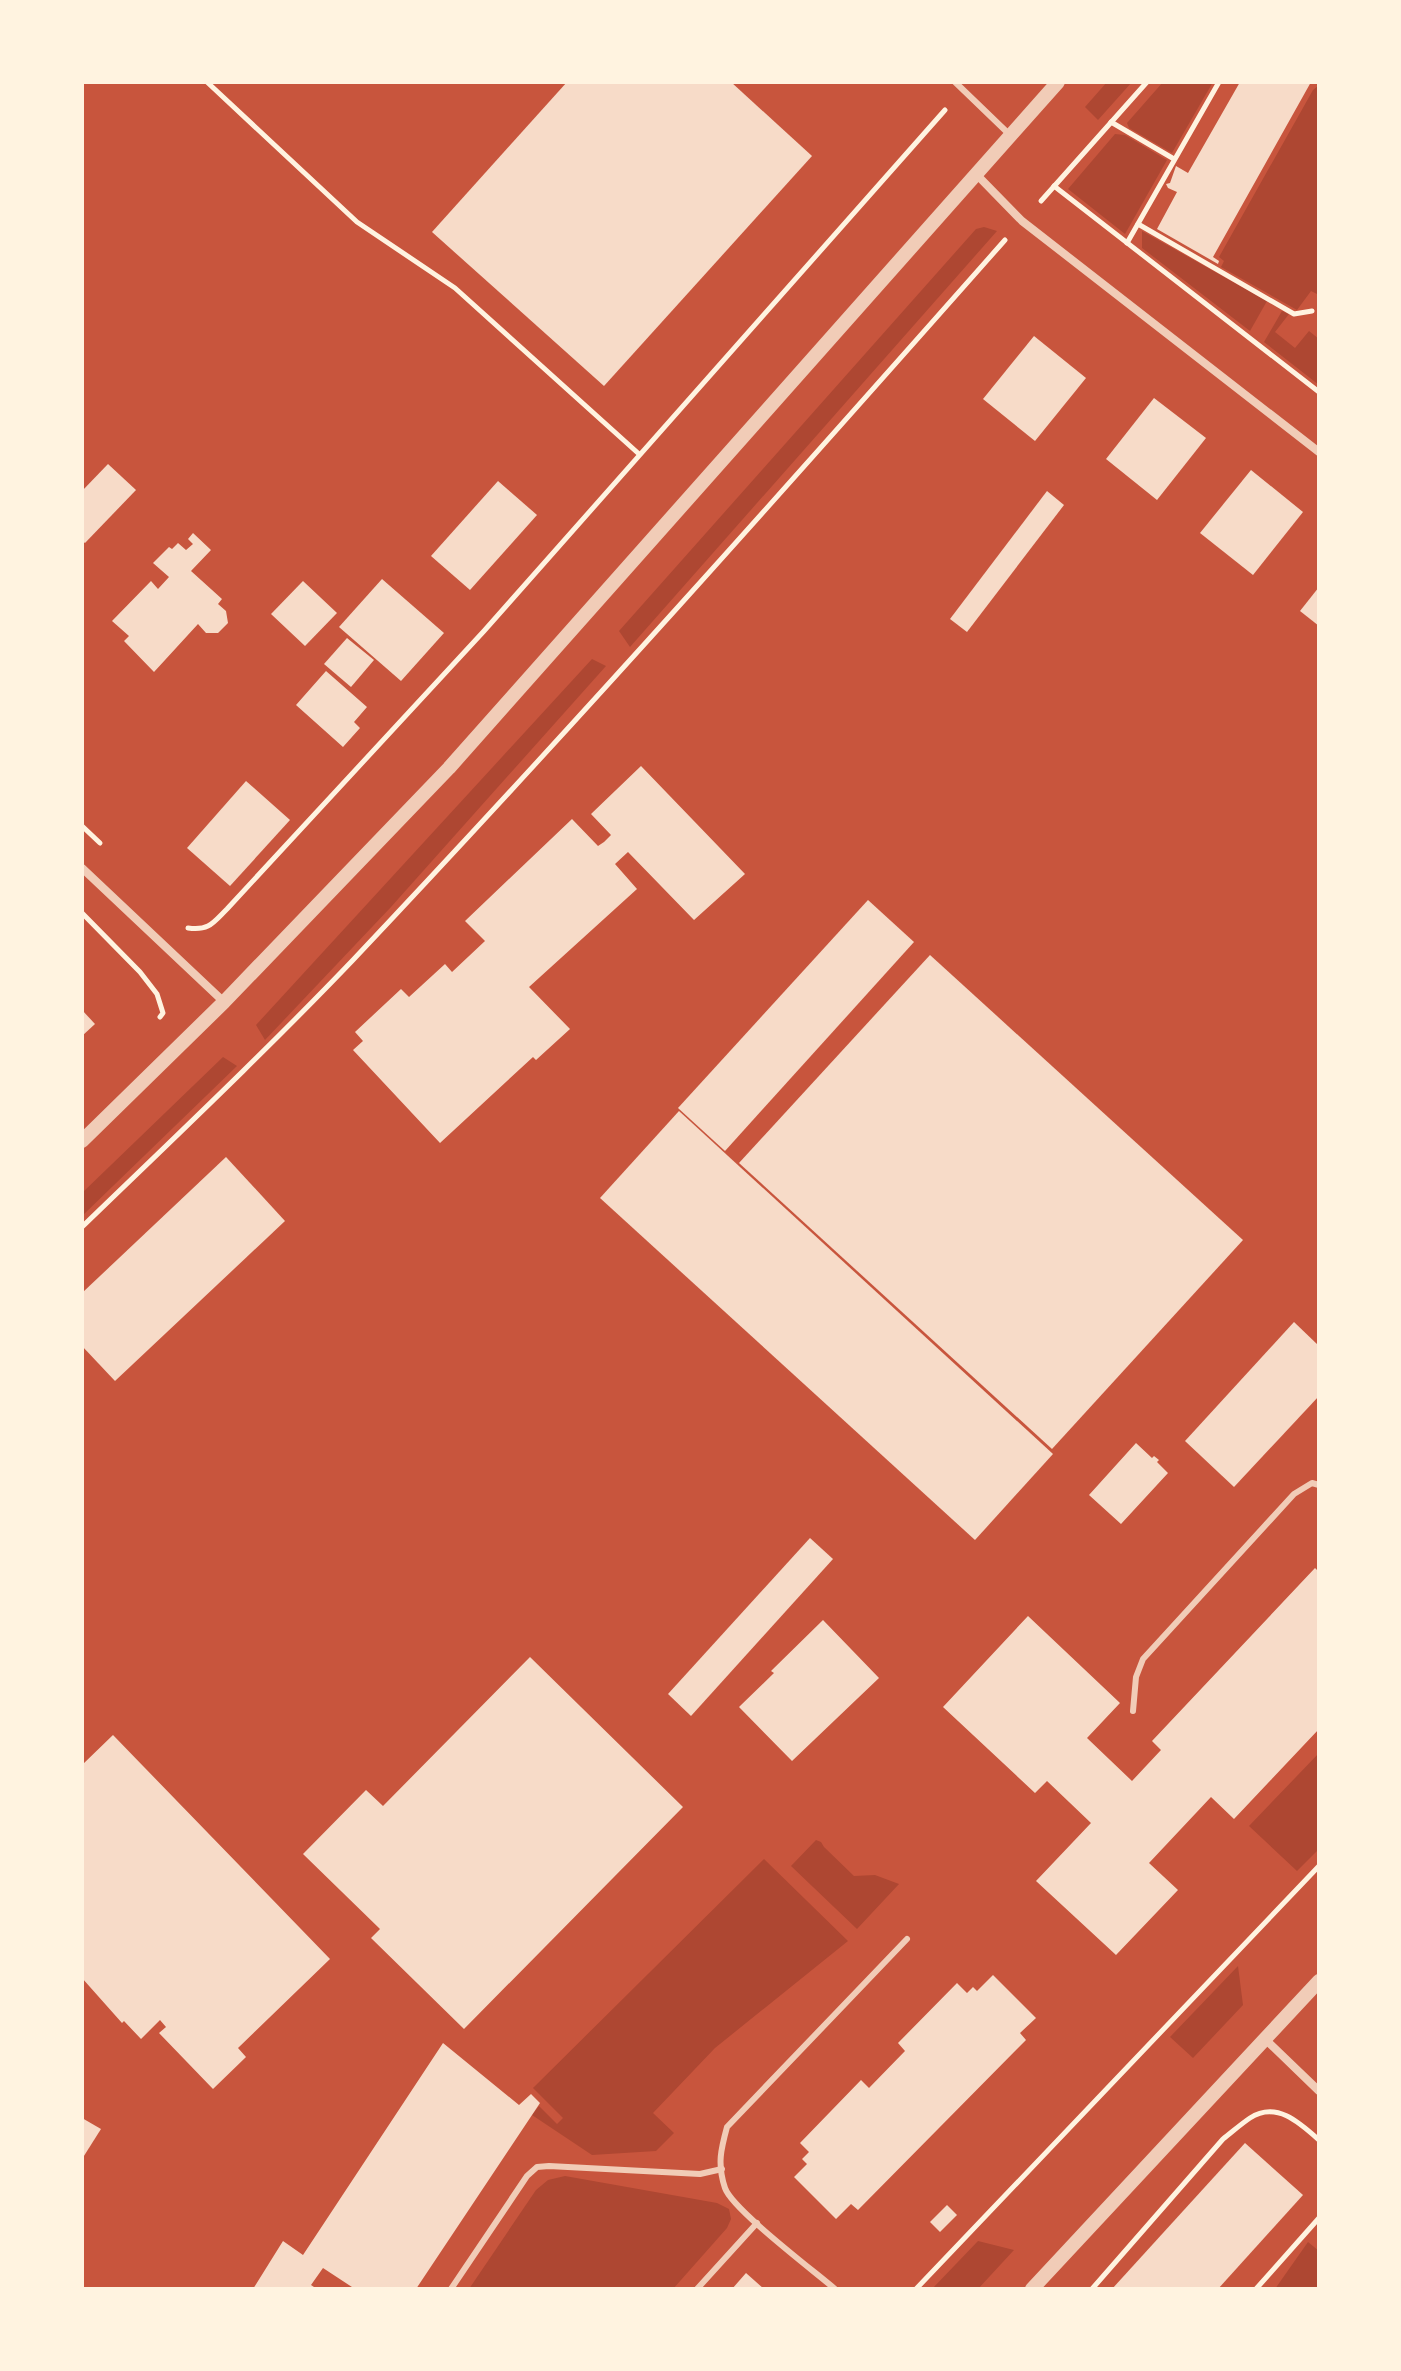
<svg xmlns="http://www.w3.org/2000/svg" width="1401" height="2371" viewBox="0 0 1401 2371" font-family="Karla,sans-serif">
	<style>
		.green { fill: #ae4732 }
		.building { fill: #f7dbc8 }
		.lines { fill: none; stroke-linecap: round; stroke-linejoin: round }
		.path { stroke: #fff3e0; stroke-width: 5 }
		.service { stroke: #f1ccb7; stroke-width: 6 }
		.minor { stroke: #f1ccb7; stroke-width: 8 }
		.tertiary { stroke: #f1ccb7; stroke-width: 14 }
	</style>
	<rect width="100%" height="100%" fill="#c8553d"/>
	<g class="green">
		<path d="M 1107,82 L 1132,82 L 1098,120 L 1085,107 Z"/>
		<path d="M 1163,82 L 1213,82 L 1172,153 L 1129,128 L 1127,123 Z"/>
		<path d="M 1319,85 L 1319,295 L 1311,291 L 1297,310 L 1221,267 L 1224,261 L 1219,257 L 1313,90 Z"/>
		<path d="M 1115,134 L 1125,135 L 1167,160 L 1125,234 L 1068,189 Z"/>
		<path d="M 984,227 L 997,231 L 630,647 L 619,631 L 976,229 Z"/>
		<path d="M 1142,231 L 1267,301 L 1250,331 L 1142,248 Z"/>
		<path d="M 1282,311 L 1289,314 L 1275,332 L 1295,348 L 1309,331 L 1319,339 L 1319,385 L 1264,342 Z"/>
		<path d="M 592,659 L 606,666 L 391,907 L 265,1040 L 256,1025 Z"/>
		<path d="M 223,1057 L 237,1066 L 82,1216 L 82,1193 Z"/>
		<path d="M 1319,1753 L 1319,1849 L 1297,1871 L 1249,1826 Z"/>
		<path d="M 816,1840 L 821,1842 L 824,1847 L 854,1876 L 875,1875 L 899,1884 L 857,1929 L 791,1866 Z"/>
		<path d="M 764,1859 L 848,1941 L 715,2048 L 653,2113 L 674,2133 L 656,2151 L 592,2155 L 532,2115 L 539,2106 L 557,2124 L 563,2118 L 533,2088 Z"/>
		<path d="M 1238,1966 L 1243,2005 L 1193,2058 L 1170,2037 Z"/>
		<path d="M 565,2176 L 717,2203 L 729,2209 L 731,2219 L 727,2228 L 673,2289 L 469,2289 L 536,2190 L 548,2180 Z"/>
		<path d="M 978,2241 L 1014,2250 L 978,2289 L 932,2289 Z"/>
		<path d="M 1308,2242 L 1319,2251 L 1319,2289 L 1275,2289 Z"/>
	</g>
	<g class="building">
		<path d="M 567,82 L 731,82 L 812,156 L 604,386 L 432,232 Z"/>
		<path d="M 1240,82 L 1311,82 L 1213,257 L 1219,261 L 1218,264 L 1157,229 L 1177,192 L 1168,188 L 1166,184 L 1170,183 L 1176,166 L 1188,173 Z"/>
		<path d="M 1034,336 L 1086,378 L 1035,441 L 983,399 Z"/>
		<path d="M 1154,398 L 1206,438 L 1157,500 L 1106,459 Z"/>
		<path d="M 108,464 L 136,490 L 85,543 L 82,541 L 82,491 Z"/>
		<path d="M 1251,470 L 1303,512 L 1253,575 L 1200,533 Z"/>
		<path d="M 498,481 L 537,515 L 470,590 L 431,556 Z"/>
		<path d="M 1047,491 L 1064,505 L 967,632 L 950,619 Z"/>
		<path d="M 193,533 L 211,550 L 191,571 L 222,599 L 218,604 L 226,611 L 228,623 L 218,633 L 206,633 L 198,624 L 154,672 L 124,641 L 129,636 L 112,621 L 151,581 L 158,589 L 169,577 L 153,563 L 169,547 L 172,549 L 178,543 L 186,550 L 193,544 L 188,539 Z"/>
		<path d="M 382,579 L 444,633 L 401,681 L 339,627 Z"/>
		<path d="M 303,581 L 337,613 L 305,646 L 271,614 Z"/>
		<path d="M 1319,587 L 1319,626 L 1300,611 Z"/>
		<path d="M 347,638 L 374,660 L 351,687 L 324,664 Z"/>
		<path d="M 326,671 L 367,707 L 354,722 L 360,728 L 343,747 L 296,705 Z"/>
		<path d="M 641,766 L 745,874 L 694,920 L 628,852 L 615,864 L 637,889 L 529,987 L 570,1029 L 536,1060 L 533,1057 L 440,1143 L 353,1050 L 363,1041 L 355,1032 L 401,989 L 409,997 L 445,964 L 452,972 L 485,941 L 465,921 L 572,819 L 598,846 L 604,842 L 611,835 L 591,814 Z"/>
		<path d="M 246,781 L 290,820 L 230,886 L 187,848 Z"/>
		<path d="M 868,900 L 914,942 L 725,1151 L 678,1108 Z"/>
		<path d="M 930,955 L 1243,1240 L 1052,1449 L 739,1163 Z"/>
		<path d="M 82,1010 L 95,1024 L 82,1036 Z"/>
		<path d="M 679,1111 L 1053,1454 L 975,1540 L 600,1198 Z"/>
		<path d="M 226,1157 L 285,1221 L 115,1381 L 82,1346 L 82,1293 Z"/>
		<path d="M 1294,1322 L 1319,1346 L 1319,1396 L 1234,1487 L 1185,1441 Z"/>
		<path d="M 1136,1443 L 1152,1458 L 1154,1456 L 1159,1460 L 1157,1462 L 1168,1473 L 1121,1524 L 1089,1495 Z"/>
		<path d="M 810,1538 L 833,1559 L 691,1716 L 668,1694 Z"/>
		<path d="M 1315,1568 L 1319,1572 L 1319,1729 L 1234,1819 L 1211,1797 L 1149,1863 L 1178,1890 L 1116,1955 L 1036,1881 L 1091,1823 L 1047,1781 L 1035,1793 L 943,1707 L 1028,1616 L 1120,1703 L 1087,1738 L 1132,1781 L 1161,1750 L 1152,1741 Z"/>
		<path d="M 823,1620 L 879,1678 L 792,1761 L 739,1707 L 774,1673 L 771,1671 Z"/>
		<path d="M 530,1657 L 683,1807 L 464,2029 L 371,1938 L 380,1929 L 303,1854 L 366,1790 L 383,1806 Z"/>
		<path d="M 113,1735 L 330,1959 L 238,2048 L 246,2057 L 213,2089 L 159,2033 L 166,2027 L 160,2020 L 141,2039 L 124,2021 L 122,2023 L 82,1978 L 82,1765 Z"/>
		<path d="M 993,1975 L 1036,2018 L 1020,2033 L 1026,2040 L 858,2210 L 851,2204 L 836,2219 L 794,2177 L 807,2164 L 802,2159 L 809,2152 L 800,2143 L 861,2080 L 869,2088 L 905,2051 L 898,2043 L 957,1983 L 967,1993 L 973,1987 L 977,1991 Z"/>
		<path d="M 443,2043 L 519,2105 L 531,2094 L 540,2103 L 416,2289 L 355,2289 L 323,2268 L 311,2285 L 317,2289 L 253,2289 L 283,2241 L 303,2255 Z"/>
		<path d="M 82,2118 L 101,2129 L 82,2159 Z"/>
		<path d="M 1245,2143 L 1303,2195 L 1218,2289 L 1112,2289 Z"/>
		<path d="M 947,2205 L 957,2215 L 940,2232 L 930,2222 Z"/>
		<path d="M 746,2273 L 764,2289 L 732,2289 Z"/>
	</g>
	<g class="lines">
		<g class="path">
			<path d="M 207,82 L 357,222 L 455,288 L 639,454"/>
			<path d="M 1111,122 L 1174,159"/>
			<path d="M 1054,186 L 1319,392"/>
			<path d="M 1041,201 L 1147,82"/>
			<path d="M 1138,224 L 1294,314 L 1312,311"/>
			<path d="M 1127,243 L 1219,82"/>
			<path d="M 82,826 L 100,843"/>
			<path d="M 82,913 L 140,972 L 157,994 L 163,1013 L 160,1017"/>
			<path d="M 188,928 C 209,931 213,923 227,909 L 484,631 L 945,110"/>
			<path d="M 82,1227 C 173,1139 265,1052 353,960 C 575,725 790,483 1005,240"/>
			<path d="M 916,2289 L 1319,1866"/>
			<path d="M 1092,2289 L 1223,2139 C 1232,2132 1241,2124 1250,2118 C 1276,2101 1299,2122 1319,2140"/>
			<path d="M 1256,2289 L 1319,2218"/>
		</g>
		<g class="service">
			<path d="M 955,82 L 1010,135"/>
			<path d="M 1133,1711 L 1136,1677 L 1143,1659 L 1294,1494 L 1312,1483 L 1319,1485"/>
			<path d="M 451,2289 L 527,2176 L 537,2167 L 549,2166 L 700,2174 L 722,2169"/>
			<path d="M 697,2289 L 757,2223"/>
			<path d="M 835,2289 C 814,2271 732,2209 725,2188 C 717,2164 721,2149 727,2127 L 907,1939"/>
		</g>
		<g class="minor">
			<path d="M 977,175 L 1022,221 L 1319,452"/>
			<path d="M 82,868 L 224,1002"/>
			<path d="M 1265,2039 L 1319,2091"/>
		</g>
		<g class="tertiary">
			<path d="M 82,1141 L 224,1002 L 449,768 L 1058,82"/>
			<path d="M 1032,2289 L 1319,1981"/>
		</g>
	</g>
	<rect width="1401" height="2371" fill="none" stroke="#fff3e0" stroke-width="168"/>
</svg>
